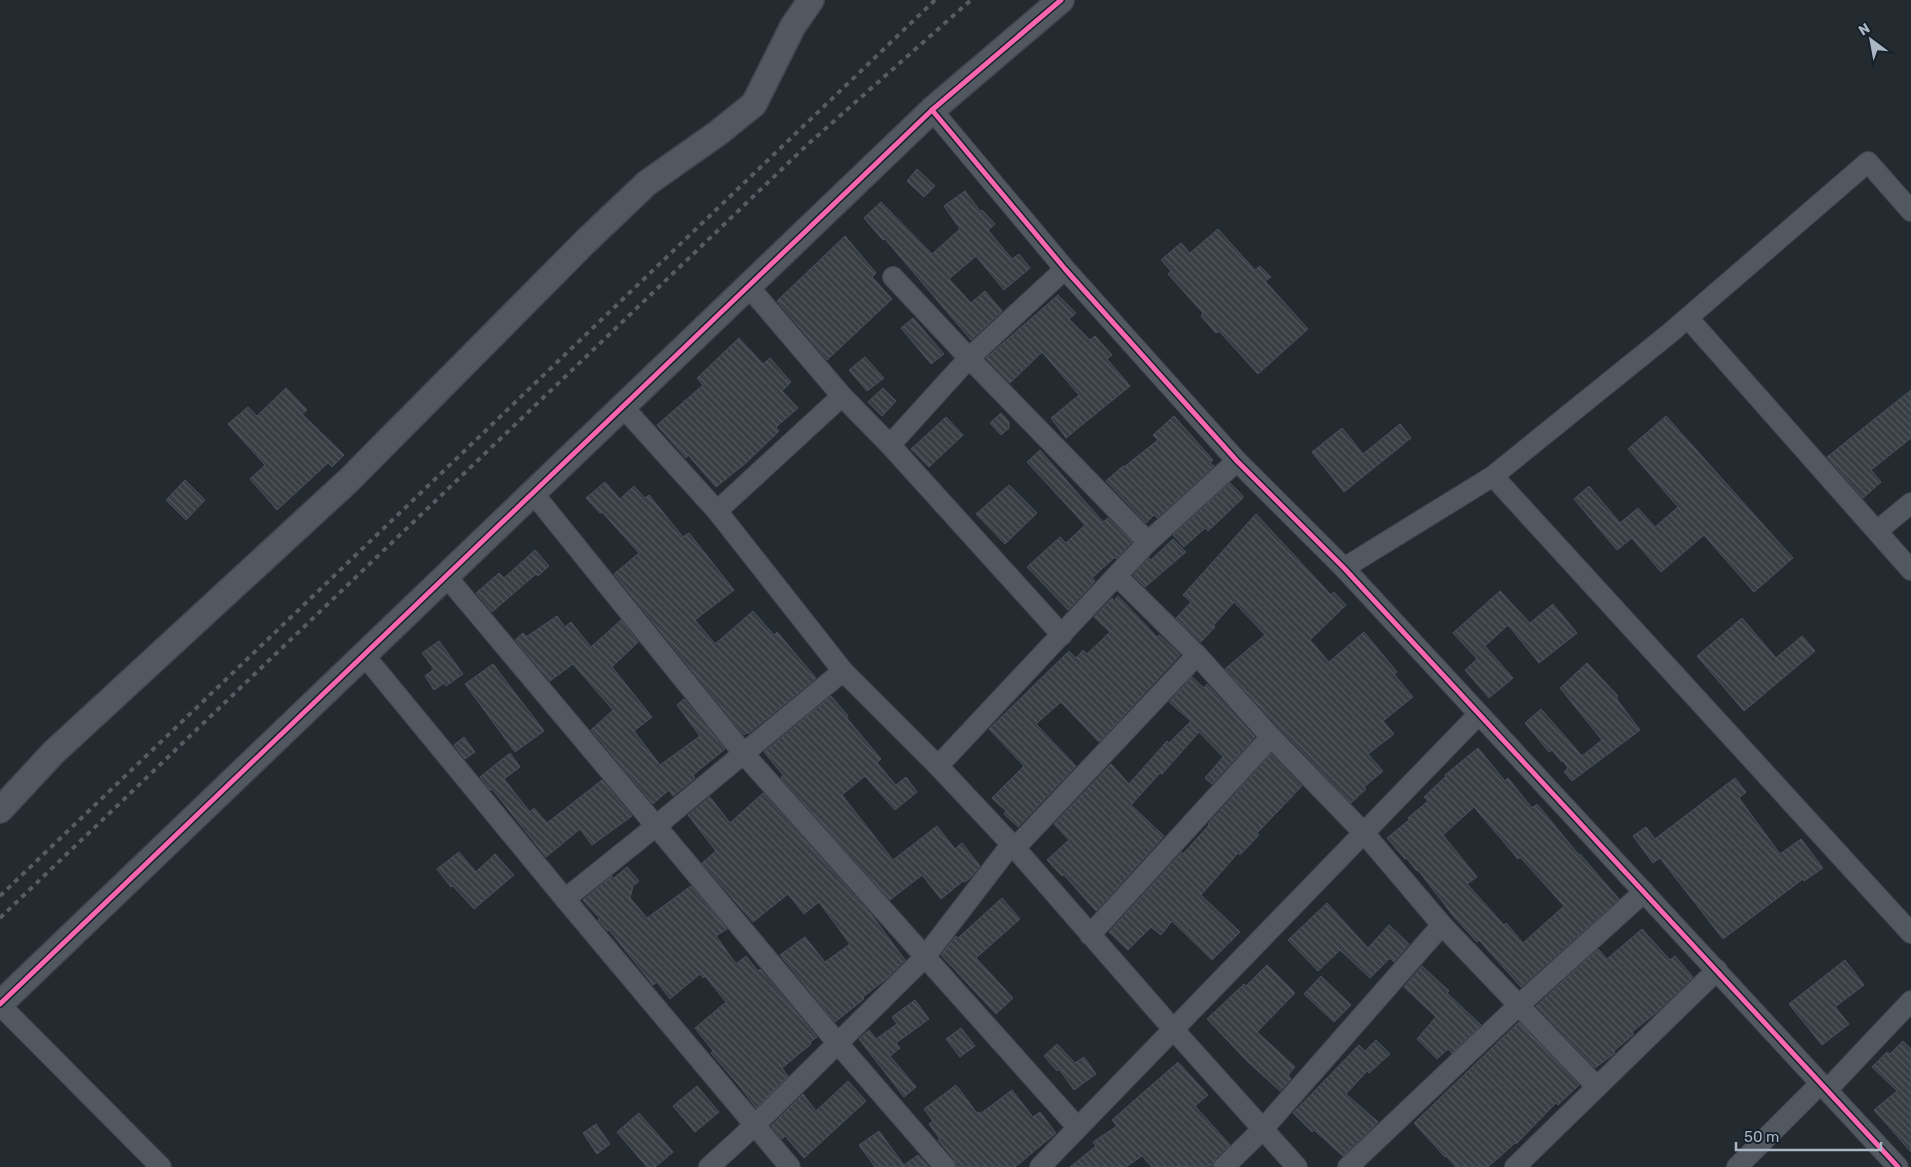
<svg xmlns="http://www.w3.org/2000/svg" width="1911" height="1167" viewBox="0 0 1911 1167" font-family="Rubik,sans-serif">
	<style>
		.building { fill: url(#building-back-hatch); stroke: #4a5259; fill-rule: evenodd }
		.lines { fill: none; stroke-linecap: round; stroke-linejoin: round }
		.minor-casing { stroke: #40464b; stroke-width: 22 }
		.tertiary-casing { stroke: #40464b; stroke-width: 28 }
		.minor { stroke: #525860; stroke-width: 20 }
		.tertiary { stroke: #525860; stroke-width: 25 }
		.rail { stroke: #565d62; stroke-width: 4; stroke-dasharray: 5 5; stroke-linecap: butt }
		.cycleway-casing { stroke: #17212b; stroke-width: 8 }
		.cycleway { stroke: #f766af; stroke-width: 5 }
	</style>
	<defs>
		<pattern id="building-back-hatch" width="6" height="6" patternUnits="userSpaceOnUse" patternTransform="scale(1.25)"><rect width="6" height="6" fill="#383f44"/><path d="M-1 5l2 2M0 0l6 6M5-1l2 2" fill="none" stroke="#52585d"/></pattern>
	</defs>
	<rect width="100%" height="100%" fill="#232a30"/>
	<g class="building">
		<path d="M 917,169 L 935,186 L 924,197 L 907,181 Z"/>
		<path d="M 965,191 L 981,212 L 982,210 L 995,224 L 988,230 L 1012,259 L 1019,254 L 1030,268 L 1004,290 L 976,256 L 949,279 L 971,303 L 985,291 L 1002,311 L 971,340 L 885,239 L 883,240 L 864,218 L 881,202 L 932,254 L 960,229 L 944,206 Z"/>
		<path d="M 1218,229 L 1255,270 L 1260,266 L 1271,277 L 1265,281 L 1308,329 L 1258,374 L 1219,331 L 1216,333 L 1201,316 L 1203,313 L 1168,274 L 1171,271 L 1161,260 L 1181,243 L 1190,253 Z"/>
		<path d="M 845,236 L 876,273 L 872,277 L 892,299 L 827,360 L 777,301 Z"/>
		<path d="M 1058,295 L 1076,313 L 1069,319 L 1090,340 L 1095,336 L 1112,355 L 1107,359 L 1130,386 L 1066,438 L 1051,418 L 1079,395 L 1042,352 L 1010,383 L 986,358 Z"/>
		<path d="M 913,318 L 944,354 L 931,364 L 901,328 Z"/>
		<path d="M 739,338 L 763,364 L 770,358 L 791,382 L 782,391 L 798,408 L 776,427 L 779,431 L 746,463 L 716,487 L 688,455 L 686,458 L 657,425 L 703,385 L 697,378 Z"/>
		<path d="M 865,357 L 884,378 L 867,391 L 849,370 Z"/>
		<path d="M 286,388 L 307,410 L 302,414 L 344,455 L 332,467 L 328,463 L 277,510 L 250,479 L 265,465 L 228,424 L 248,407 L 257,416 Z"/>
		<path d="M 883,388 L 896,401 L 882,416 L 868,402 Z"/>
		<path d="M 1911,390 L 1911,438 L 1871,470 L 1881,482 L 1863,498 L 1827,457 Z"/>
		<path d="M 1001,413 L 1009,422 L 1009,428 L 1001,435 L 990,423 Z"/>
		<path d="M 1174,416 L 1213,460 L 1210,463 L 1214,466 L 1157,518 L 1154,515 L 1146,523 L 1106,481 L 1123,466 L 1124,467 L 1158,440 L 1153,435 Z"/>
		<path d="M 1666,416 L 1793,558 L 1754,592 L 1704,535 L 1661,572 L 1632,538 L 1617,550 L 1574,499 L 1589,486 L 1620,523 L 1638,508 L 1655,527 L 1678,507 L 1628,449 Z"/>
		<path d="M 946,417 L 963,435 L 929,467 L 911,449 Z"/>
		<path d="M 1400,424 L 1411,438 L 1344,492 L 1312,452 L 1342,428 L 1363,454 Z"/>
		<path d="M 1040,450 L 1103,522 L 1108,518 L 1132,542 L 1116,559 L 1115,557 L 1092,578 L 1095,581 L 1068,610 L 1027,567 L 1060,537 L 1066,543 L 1085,525 L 1027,462 Z"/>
		<path d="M 185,480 L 205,500 L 186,520 L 166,500 Z"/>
		<path d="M 605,482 L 620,499 L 634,486 L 645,498 L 649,495 L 683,537 L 689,533 L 734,590 L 695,620 L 715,644 L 753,611 L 774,635 L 777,632 L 816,678 L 748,734 L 747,732 L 744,735 L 614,574 L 639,553 L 602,512 L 600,513 L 586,498 Z"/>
		<path d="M 1230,483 L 1243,496 L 1243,498 L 1208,531 L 1205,528 L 1184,547 L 1173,535 Z"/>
		<path d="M 1009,485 L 1037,513 L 1005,544 L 976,514 Z"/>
		<path d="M 1256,514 L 1331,595 L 1334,592 L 1346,605 L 1310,640 L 1329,662 L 1364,632 L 1397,672 L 1394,674 L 1413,697 L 1383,721 L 1394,734 L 1368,754 L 1383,771 L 1364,787 L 1366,789 L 1351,803 L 1280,729 L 1225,669 L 1265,635 L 1234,602 L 1213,626 L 1215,627 L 1201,642 L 1176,618 L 1191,602 L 1183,595 Z"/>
		<path d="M 1173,539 L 1186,552 L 1145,587 L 1133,575 L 1149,558 L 1151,560 Z"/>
		<path d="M 535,550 L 549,566 L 538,576 L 536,574 L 492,612 L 476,593 L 499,573 L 504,578 Z"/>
		<path d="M 1500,591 L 1530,623 L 1553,604 L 1577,633 L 1539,663 L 1508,625 L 1485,646 L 1513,678 L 1489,698 L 1465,670 L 1477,659 L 1453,633 Z"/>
		<path d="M 1118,596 L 1157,637 L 1159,635 L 1180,655 L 1099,742 L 1061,702 L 1036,724 L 1076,766 L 1018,827 L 1004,814 L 1006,811 L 992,798 L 1024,766 L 989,729 L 1069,651 L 1076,658 L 1083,650 L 1087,654 L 1110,632 L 1094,617 L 1112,598 L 1114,601 Z"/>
		<path d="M 557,616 L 565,627 L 571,622 L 591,647 L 621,620 L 638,642 L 612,667 L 652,717 L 634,731 L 660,765 L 700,736 L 677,705 L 684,699 L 725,749 L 693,775 L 695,778 L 673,796 L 669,790 L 653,804 L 591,730 L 613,710 L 573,664 L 550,681 L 515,640 L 523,633 L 526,637 Z"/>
		<path d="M 1742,618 L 1776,658 L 1802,636 L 1815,651 L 1744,711 L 1697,656 Z"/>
		<path d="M 439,641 L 463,674 L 446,686 L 444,683 L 434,690 L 425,676 L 434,669 L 422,653 Z"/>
		<path d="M 1587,663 L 1618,696 L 1616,698 L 1640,730 L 1572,781 L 1564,772 L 1568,768 L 1563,761 L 1562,762 L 1552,750 L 1549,752 L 1525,723 L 1541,709 L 1582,756 L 1602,740 L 1560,688 Z"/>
		<path d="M 493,664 L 544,731 L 515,752 L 465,684 Z"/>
		<path d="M 1192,677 L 1204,688 L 1207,684 L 1255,737 L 1212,784 L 1205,778 L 1223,757 L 1199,732 L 1162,774 L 1160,773 L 1131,805 L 1164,836 L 1096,911 L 1064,875 L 1062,876 L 1047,860 L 1069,840 L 1054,824 L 1111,764 L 1129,784 L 1167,741 L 1169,743 L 1191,721 L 1169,702 Z"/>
		<path d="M 831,696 L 848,716 L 846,717 L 881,759 L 877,763 L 896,785 L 906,777 L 917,792 L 895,810 L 865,776 L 842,795 L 893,860 L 937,826 L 955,849 L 962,843 L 980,866 L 971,877 L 965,882 L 963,881 L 941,899 L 922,875 L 890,900 L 781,778 L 783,775 L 764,752 Z"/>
		<path d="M 464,737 L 475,752 L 465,759 L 454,745 Z"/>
		<path d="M 1478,748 L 1505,781 L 1508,778 L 1532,808 L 1537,804 L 1579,855 L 1580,854 L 1619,899 L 1521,987 L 1479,940 L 1477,942 L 1454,917 L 1418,870 L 1417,871 L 1406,858 L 1405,859 L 1387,838 L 1409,820 L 1408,818 L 1428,801 L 1424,797 L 1446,776 L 1445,775 ZM 1474,807 L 1518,859 L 1520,857 L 1564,906 L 1523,943 L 1506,923 L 1504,925 L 1467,884 L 1477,877 L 1443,835 Z"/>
		<path d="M 510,753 L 520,767 L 504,779 L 530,812 L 534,808 L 547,823 L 602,780 L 632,816 L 592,845 L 580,829 L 546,857 L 492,789 L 490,790 L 480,777 Z"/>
		<path d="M 1271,754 L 1302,786 L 1257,833 L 1259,835 L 1240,855 L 1238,853 L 1201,895 L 1240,932 L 1212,960 L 1172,921 L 1161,935 L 1151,927 L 1128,950 L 1109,932 L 1182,852 L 1183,854 L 1209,825 L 1208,824 Z"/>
		<path d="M 1735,778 L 1746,792 L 1739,798 L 1780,854 L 1801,839 L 1823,868 L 1804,881 L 1803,879 L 1723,939 L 1660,858 L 1653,863 L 1633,836 L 1646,827 L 1655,839 Z"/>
		<path d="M 763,793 L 871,914 L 905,960 L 886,979 L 863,997 L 864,999 L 835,1022 L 780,955 L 805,937 L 825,962 L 850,944 L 819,902 L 804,914 L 788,894 L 753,922 L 702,863 L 716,851 L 688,815 L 710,797 L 730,823 Z"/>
		<path d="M 459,852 L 476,872 L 495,854 L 514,875 L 474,909 L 453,886 L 451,887 L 437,869 Z"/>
		<path d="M 627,867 L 639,881 L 633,886 L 630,898 L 647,918 L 691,886 L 727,929 L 716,936 L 736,964 L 746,956 L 758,971 L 760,969 L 817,1037 L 810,1042 L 811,1044 L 782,1068 L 788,1076 L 756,1108 L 741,1088 L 711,1053 L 713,1051 L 695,1028 L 726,1002 L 705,976 L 703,978 L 700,974 L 670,999 L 657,982 L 653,985 L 609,930 L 608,931 L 598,920 L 600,919 L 583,900 L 612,876 L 614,878 Z"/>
		<path d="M 1002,898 L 1020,919 L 976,958 L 1013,998 L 996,1014 L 941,955 L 956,936 L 958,938 Z"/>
		<path d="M 1327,903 L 1368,948 L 1389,925 L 1409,944 L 1394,962 L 1390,958 L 1370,978 L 1340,950 L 1318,971 L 1288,940 Z"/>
		<path d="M 1642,929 L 1670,960 L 1675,956 L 1693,977 L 1658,1011 L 1632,1032 L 1634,1034 L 1614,1051 L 1615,1053 L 1595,1068 L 1536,1006 L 1598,949 L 1607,959 Z"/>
		<path d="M 1845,960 L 1864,985 L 1835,1007 L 1849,1024 L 1822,1045 L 1789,1004 Z"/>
		<path d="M 1267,965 L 1295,993 L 1257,1032 L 1295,1067 L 1288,1075 L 1291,1079 L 1280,1091 L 1248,1062 L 1207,1019 L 1244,984 L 1246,986 Z"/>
		<path d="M 1422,966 L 1449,991 L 1447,993 L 1481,1025 L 1452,1053 L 1448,1049 L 1437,1059 L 1417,1039 L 1436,1017 L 1404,987 Z"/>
		<path d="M 1321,976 L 1351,1005 L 1334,1022 L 1304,994 Z"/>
		<path d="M 915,1000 L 929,1019 L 896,1043 L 900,1048 L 890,1056 L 916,1087 L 904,1097 L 859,1039 L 869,1030 L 876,1039 L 897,1024 L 892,1017 Z"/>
		<path d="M 1519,1022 L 1579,1085 L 1558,1105 L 1556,1103 L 1516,1144 L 1515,1143 L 1488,1167 L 1456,1167 L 1446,1156 L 1445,1157 L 1414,1123 Z"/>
		<path d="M 961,1028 L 975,1046 L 960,1057 L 946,1039 Z"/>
		<path d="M 1376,1040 L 1390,1054 L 1369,1073 L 1367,1071 L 1346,1094 L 1378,1122 L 1343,1156 L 1314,1130 L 1312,1132 L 1293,1113 L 1359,1045 L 1365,1051 Z"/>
		<path d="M 1903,1041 L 1911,1049 L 1911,1152 L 1874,1110 L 1897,1091 L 1872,1067 L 1887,1052 L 1890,1054 Z"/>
		<path d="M 1057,1044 L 1075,1063 L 1084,1057 L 1096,1074 L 1074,1090 L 1059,1069 L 1057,1071 L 1044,1056 Z"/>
		<path d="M 1178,1062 L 1208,1095 L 1195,1106 L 1230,1145 L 1216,1158 L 1212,1166 L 1152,1167 L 1142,1156 L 1126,1167 L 1070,1167 L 1096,1146 L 1093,1142 L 1117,1126 L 1112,1120 Z"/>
		<path d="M 848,1081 L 866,1101 L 804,1158 L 785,1136 L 782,1139 L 771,1126 L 803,1094 L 816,1111 Z"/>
		<path d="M 956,1085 L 977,1113 L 979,1112 L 980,1114 L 1012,1090 L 1033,1117 L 1040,1112 L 1056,1133 L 1015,1167 L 957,1167 L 954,1159 L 938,1140 L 940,1139 L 929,1124 L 933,1121 L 924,1109 Z"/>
		<path d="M 697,1086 L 719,1112 L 695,1132 L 673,1106 Z"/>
		<path d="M 639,1113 L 673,1152 L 655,1167 L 647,1167 L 617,1132 Z"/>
		<path d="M 596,1124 L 610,1144 L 597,1154 L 583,1133 Z"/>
		<path d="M 879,1131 L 904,1165 L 918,1155 L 929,1167 L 875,1167 L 859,1145 Z"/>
	</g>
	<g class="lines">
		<defs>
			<g id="minor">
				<path d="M 932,110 L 1065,269 L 1237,461 L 1344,568 L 1898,1167"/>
				<path d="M 893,277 L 969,358 L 1148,542"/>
				<path d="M 749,287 L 842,396 L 890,445 L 1062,635"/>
				<path d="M 1688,318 L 1911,570"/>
				<path d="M 623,407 L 717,511 L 843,671 L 938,766 L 1015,848 L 1173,1029 L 1297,1167"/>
				<path d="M 890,445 L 969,358 L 1065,269"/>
				<path d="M 1493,476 L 1911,933"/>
				<path d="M 533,493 L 744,754 L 1078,1128"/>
				<path d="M 717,511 L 842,396"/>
				<path d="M 1877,531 L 1911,503"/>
				<path d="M 1344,568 L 1493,476 L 1670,333 L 1868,162 L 1911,211"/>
				<path d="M 446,576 L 656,826 L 565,899"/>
				<path d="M 1117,576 L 1197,655 L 1271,737 L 1364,833 L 1442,925 L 1263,1129 L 1224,1167"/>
				<path d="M 364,655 L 565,899 L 790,1167"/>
				<path d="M 843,671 L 656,826 L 840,1046 L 945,1167"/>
				<path d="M 938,766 L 1148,542 L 1237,461"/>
				<path d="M 1442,925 L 1597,1087"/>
				<path d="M 1090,935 L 1271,737"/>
				<path d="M 0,1005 L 161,1167"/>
				<path d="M 709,1167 L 755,1125 L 924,958 L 1007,850 L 1015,848 L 1197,655"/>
				<path d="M 1040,1167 L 1479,714"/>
				<path d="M 1348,1167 L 1520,1004 L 1644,892"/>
				<path d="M 1515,1167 L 1717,970"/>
				<path d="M 1737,1167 L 1820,1084 L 1827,1090 L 1911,1001"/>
			</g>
			<g id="tertiary">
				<path d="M 0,810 L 54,752 L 348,481 L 586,241 L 647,183 L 718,133 L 754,104 L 793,26 L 811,0"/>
				<path d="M 0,1004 L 932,110 L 1061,0"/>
			</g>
		</defs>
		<use href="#minor" class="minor-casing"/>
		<use href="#tertiary" class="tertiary-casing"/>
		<use href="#minor" class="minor"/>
		<use href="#tertiary" class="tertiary"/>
		<g class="rail">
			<path d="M 0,896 L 935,0"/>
			<path d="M 0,918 L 807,145 L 971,0"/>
		</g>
		<defs>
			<g id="cycleway">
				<path d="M 932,110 L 1065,269 L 1237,461 L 1344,568 L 1898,1167"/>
				<path d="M 0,1004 L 932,110 L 1061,0"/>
			</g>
		</defs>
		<use href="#cycleway" class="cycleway-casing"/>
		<use href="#cycleway" class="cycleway"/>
	</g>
	<g transform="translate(1871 40) rotate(328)" stroke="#17212b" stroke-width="4" paint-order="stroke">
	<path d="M0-4L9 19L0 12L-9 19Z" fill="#aab7c4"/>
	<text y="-8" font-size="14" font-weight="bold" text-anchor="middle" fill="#aab7c4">N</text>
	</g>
	<path d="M1736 1142v8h145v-8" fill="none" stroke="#aab7c4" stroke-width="2.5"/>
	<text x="1744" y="1142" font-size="15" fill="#aab7c4" stroke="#17212b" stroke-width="4" paint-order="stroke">50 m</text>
</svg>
